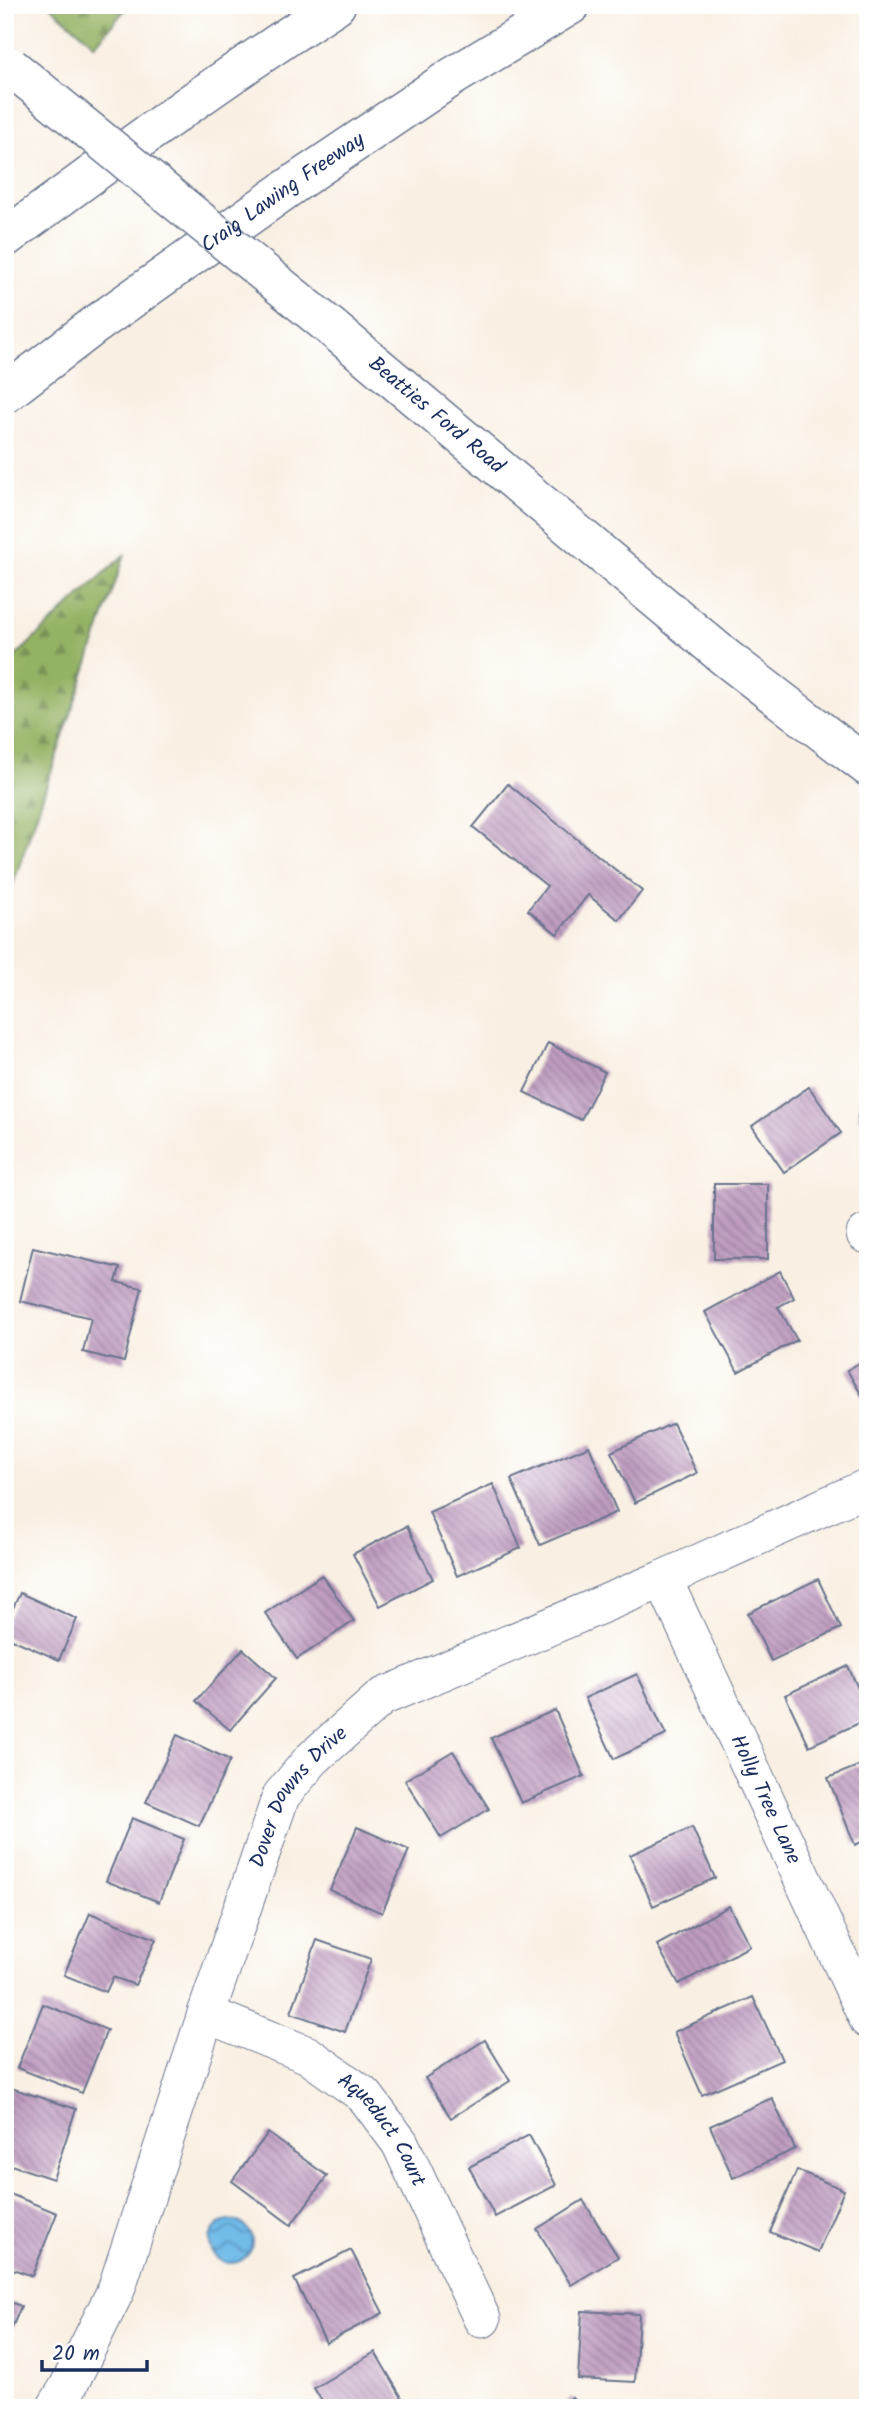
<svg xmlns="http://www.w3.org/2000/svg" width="873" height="2413" viewBox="0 0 873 2413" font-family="Kalam,sans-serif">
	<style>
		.forest { fill: url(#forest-firs); stroke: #587061; stroke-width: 2 }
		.water { fill: url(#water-waves); stroke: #4675a4; stroke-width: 2 }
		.building { fill: url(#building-back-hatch) }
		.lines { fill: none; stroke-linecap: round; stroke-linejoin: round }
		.street-casing { stroke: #69738d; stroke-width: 39 }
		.secondary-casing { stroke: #69738d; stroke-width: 41 }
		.highway-casing { stroke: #69738d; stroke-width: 41 }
		.street { stroke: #fff; stroke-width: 37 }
		.secondary { stroke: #fff; stroke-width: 38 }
		.highway { stroke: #fff; stroke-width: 38 }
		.secondary-bridge-casing { stroke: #69738d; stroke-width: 41; stroke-linecap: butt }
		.secondary-bridge { stroke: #fff; stroke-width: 38 }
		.labels { text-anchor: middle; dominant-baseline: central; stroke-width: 6; stroke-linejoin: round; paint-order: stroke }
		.street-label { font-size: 21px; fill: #1b2f5e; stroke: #fff }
	</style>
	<defs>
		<pattern id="forest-firs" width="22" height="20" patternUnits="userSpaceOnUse" patternTransform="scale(1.75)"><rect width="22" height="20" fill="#94b264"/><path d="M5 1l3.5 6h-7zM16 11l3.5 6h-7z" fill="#789156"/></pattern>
		<pattern id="water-waves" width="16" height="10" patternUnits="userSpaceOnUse" patternTransform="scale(1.75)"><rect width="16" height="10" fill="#71bbe9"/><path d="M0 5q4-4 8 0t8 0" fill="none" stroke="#5c98c0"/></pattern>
		<pattern id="building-back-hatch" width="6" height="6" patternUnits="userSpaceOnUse" patternTransform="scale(1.75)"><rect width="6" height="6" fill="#bf9cc0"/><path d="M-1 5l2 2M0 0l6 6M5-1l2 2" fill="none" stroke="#9a809f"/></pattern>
	</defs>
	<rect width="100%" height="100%" fill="#fff"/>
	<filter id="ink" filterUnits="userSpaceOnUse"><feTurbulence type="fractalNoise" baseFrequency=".0143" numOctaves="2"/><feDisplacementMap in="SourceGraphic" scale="14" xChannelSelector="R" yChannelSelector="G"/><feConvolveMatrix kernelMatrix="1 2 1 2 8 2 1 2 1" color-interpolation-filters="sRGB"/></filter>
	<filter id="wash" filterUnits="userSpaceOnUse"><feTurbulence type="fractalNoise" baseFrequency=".00686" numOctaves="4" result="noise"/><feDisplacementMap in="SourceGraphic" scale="28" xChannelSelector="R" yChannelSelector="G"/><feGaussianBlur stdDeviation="1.57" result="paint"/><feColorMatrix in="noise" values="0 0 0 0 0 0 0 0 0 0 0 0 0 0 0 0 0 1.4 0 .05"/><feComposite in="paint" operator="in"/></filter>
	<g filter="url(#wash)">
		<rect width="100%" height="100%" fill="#f9f0e3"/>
		<g class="forest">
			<path d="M 49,5 L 129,5 L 95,45 Z"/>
			<path d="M 125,554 L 5,908 L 5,666 Z"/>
		</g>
		<circle class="water" cx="231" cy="2242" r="21"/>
		<g id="blocks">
			<g class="building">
				<path d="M 508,784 L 642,891 L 619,920 L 588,895 L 557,934 L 528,910 L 547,886 L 473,827 Z"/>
				<path d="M 548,1043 L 605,1072 L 581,1120 L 524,1092 Z"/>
				<path d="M 866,1065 L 868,1065 L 868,1120 L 858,1118 Z"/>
				<path d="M 809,1087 L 841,1133 L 784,1172 L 752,1126 Z"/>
				<rect x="714" y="1184" width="54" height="75"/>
				<path d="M 33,1247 L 120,1268 L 116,1282 L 142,1288 L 124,1362 L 83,1352 L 91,1318 L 20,1301 Z"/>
				<path d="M 780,1271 L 794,1298 L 778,1307 L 797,1340 L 738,1372 L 705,1312 Z"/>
				<path d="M 868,1358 L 868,1406 L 847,1370 Z"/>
				<path d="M 673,1423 L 697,1473 L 635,1503 L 611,1452 Z"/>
				<path d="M 589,1446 L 617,1512 L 540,1545 L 511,1479 Z"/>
				<path d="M 493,1484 L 521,1548 L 457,1576 L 429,1512 Z"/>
				<path d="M 407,1526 L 433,1579 L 380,1606 L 353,1554 Z"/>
				<path d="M 322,1575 L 354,1621 L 297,1659 L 265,1613 Z"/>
				<path d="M 818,1579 L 841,1628 L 771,1661 L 748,1613 Z"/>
				<path d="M 20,1593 L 77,1619 L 59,1660 L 5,1636 L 5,1625 Z"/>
				<path d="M 243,1649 L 276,1678 L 230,1730 L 196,1701 Z"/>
				<path d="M 848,1666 L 868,1710 L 868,1719 L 809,1746 L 785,1695 Z"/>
				<path d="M 637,1674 L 666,1735 L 614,1759 L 585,1698 Z"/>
				<path d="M 555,1710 L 584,1776 L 521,1803 L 491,1738 Z"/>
				<path d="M 177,1735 L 230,1760 L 199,1826 L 146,1802 Z"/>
				<path d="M 453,1751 L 489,1809 L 441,1838 L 405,1780 Z"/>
				<path d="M 868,1762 L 868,1839 L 855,1845 L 828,1778 Z"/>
				<path d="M 132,1818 L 184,1839 L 159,1902 L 106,1881 Z"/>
				<path d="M 357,1827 L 409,1850 L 382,1913 L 330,1890 Z"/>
				<path d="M 692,1827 L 715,1878 L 653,1906 L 630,1855 Z"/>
				<path d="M 729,1906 L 750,1946 L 679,1984 L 657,1945 Z"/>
				<path d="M 90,1913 L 156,1939 L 135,1985 L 113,1977 L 106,1992 L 64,1975 Z"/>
				<path d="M 317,1940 L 371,1959 L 345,2032 L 291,2013 Z"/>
				<path d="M 753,1997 L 782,2060 L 702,2095 L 674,2032 Z"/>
				<path d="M 43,2004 L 107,2030 L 82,2093 L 17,2068 Z"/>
				<path d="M 485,2040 L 510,2081 L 451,2118 L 425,2078 Z"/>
				<path d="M 5,2086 L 76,2109 L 53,2179 L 5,2163 Z"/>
				<path d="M 772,2098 L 795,2149 L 733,2178 L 710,2126 Z"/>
				<path d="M 268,2133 L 327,2176 L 291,2225 L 232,2181 Z"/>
				<path d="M 529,2135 L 556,2185 L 495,2217 L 469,2167 Z"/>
				<path d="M 797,2170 L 844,2190 L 818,2252 L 770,2232 Z"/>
				<path d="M 5,2192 L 57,2213 L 32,2276 L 5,2266 Z"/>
				<path d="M 583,2200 L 618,2257 L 571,2285 L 537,2229 Z"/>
				<path d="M 351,2250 L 383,2313 L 326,2343 L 294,2279 Z"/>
				<path d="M 5,2300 L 21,2306 L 5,2345 Z"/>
				<path d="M 582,2311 L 639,2314 L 635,2382 L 578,2379 Z"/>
				<path d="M 375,2352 L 408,2408 L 326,2408 L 314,2388 Z"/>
				<path d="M 572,2397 L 582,2408 L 559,2408 Z"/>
			</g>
		</g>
	</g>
	<g filter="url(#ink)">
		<use href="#blocks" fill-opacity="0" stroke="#69738d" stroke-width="2"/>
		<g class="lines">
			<defs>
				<g id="street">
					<path d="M 865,1234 L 868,1235"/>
					<path id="s1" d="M 663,1579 L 868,2020"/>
					<path id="s2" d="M 206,2014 L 308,2055 L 365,2096 L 400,2143 L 482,2319"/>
					<path id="s3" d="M 55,2408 L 68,2387 L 116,2290 L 206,2014 L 281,1796 L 312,1759 L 382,1697 L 663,1579 L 868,1487"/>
				</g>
				<g id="secondary">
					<path id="s4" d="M 332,328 L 726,658 L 868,767"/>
				</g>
				<g id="highway">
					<path d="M 5,238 C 114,158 222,78 336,5"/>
					<path id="s5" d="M 5,394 L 95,325 L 298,181 L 452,77 L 571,5"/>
				</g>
			</defs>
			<use href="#street" class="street-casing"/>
			<use href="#secondary" class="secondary-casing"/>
			<use href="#highway" class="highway-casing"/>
			<use href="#street" class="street"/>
			<use href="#secondary" class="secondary"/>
			<use href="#highway" class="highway"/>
			<defs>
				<path id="secondary-bridge" d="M 11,67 L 332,328"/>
			</defs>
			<use href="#secondary-bridge" class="secondary-bridge-casing"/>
			<use href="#secondary-bridge" class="secondary-bridge"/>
		</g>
	</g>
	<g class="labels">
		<g class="street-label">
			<text stroke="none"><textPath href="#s5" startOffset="343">Craig Lawing Freeway</textPath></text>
			<text stroke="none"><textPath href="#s4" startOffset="136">Beatties Ford Road</textPath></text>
			<text stroke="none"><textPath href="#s1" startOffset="243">Holly Tree Lane</textPath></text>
			<text stroke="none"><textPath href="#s3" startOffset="662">Dover Downs Drive</textPath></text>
			<text stroke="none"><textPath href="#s2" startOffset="217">Aqueduct Court</textPath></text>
		</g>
	</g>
	<rect width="873" height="2413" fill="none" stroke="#fff" stroke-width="28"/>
	<path d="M42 2360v10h105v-10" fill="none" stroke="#1b2f5e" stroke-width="3.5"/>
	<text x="52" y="2360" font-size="21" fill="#1b2f5e" stroke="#ffffff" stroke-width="5" paint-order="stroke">20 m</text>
</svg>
